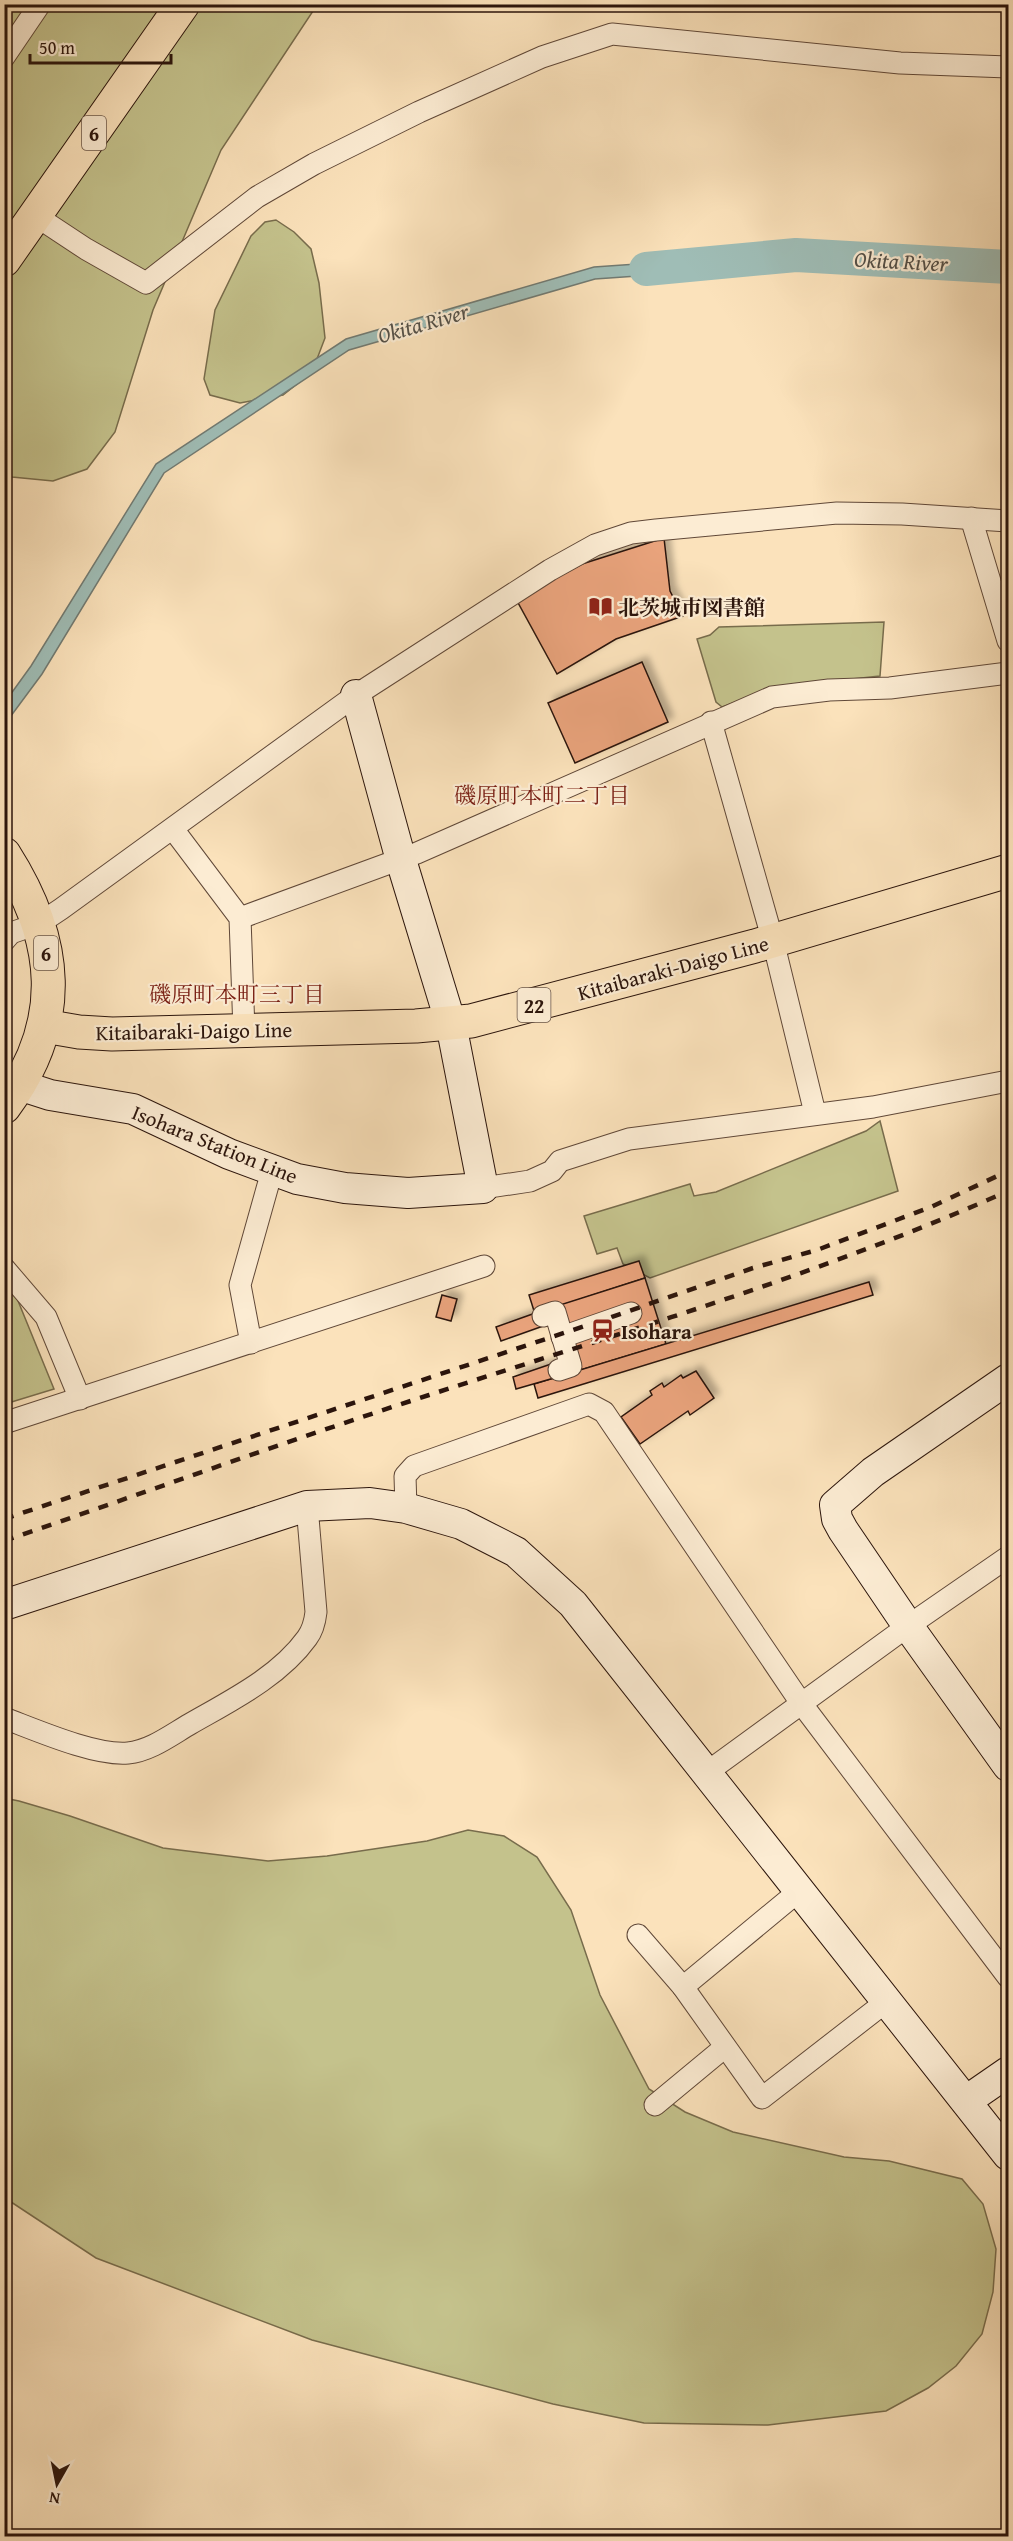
<svg xmlns="http://www.w3.org/2000/svg" width="1013" height="2541" viewBox="0 0 1013 2541" font-family="'Gentium Book Plus','Noto Serif JP',serif">
	<style>
		.green { fill: #c4c28c; stroke: #786c4c; stroke-width: 1.5 }
		.water { fill: #9fbdb6; stroke: #717a72; stroke-width: 1.5 }
		.lines { fill: none; stroke-linecap: round; stroke-linejoin: round }
		.river { stroke: #9fbdb6; stroke-width: 34 }
		.building { fill: #e9a37c; stroke: #2c150c; stroke-width: 1.5; filter: url(#shadow) }
		.street-casing { stroke: #604838; stroke-width: 23 }
		.secondary-casing { stroke: #2c150c; stroke-width: 32 }
		.primary-casing { stroke: #2c150c; stroke-width: 35 }
		.highway-casing { stroke: #2c150c; stroke-width: 35 }
		.street { stroke: #fcecd3; stroke-width: 21 }
		.secondary { stroke: #fcecd3; stroke-width: 30 }
		.primary { stroke: #fbe2bb; stroke-width: 33 }
		.highway { stroke: #fbe2bb; stroke-width: 33 }
		.rail { stroke: #2c150c; stroke-width: 4.5; stroke-dasharray: 10 10; stroke-linecap: butt }
		.labels { text-anchor: middle; dominant-baseline: central; stroke-width: 4.5; stroke-linejoin: round; paint-order: stroke }
		.shield { fill: #fcecd3; stroke: #6a5648; stroke-width: 1.5 }
		.shield-label { font-size: 20px; font-weight: bold; fill: #2c150c }
		.poi-label { font-size: 21px; font-weight: bold; fill: #2c150c; stroke: #fcecd3; text-anchor: start }
		.street-label { font-size: 21px; fill: #2c150c; stroke: #fcecd3 }
		.water-label { font-size: 22px; font-style: italic; fill: #545048; stroke: #fcecd3 }
		.neighbourhood-label { font-size: 22px; fill: #7a1f14; stroke: #fcecd3 }
	</style>
	<defs>
		<filter id="shadow"><feDropShadow dx="5.5" dy="-5.5" stdDeviation="3" flood-color="#0004"/></filter>
	</defs>
	<rect width="100%" height="100%" fill="#fbe2bb"/>
	<filter id="stains"><feTurbulence type="fractalNoise" baseFrequency=".00333" numOctaves="4"/><feColorMatrix values="0 0 0 0 .2 0 0 0 0 .09 0 0 0 0 .02 0 0 0 .5 -.17"/></filter>
	<radialGradient id="worn" r=".72"><stop offset=".6" stop-color="#630" stop-opacity="0"/><stop offset="1" stop-color="#630" stop-opacity=".3"/></radialGradient>
	<g class="green">
		<path d="M 4,5 L 317,5 L 221,150 L 153,310 L 115,432 L 87,469 L 53,481 L 12,477 L 5,472 Z"/>
		<path d="M 276,220 L 294,232 L 311,249 L 319,283 L 325,338 L 312,372 L 283,395 L 240,403 L 210,395 L 204,379 L 215,310 L 251,236 L 265,222 Z"/>
		<path d="M 884,622 L 880,676 L 777,687 L 722,707 L 716,702 L 697,639 L 710,635 L 719,627 Z"/>
		<path d="M 880,1121 L 898,1191 L 650,1278 L 623,1264 L 617,1248 L 597,1254 L 584,1216 L 690,1184 L 694,1196 L 716,1192 L 866,1131 Z"/>
		<path d="M 5,1269 L 54,1389 L 5,1404 L 4,1270 Z"/>
		<path d="M 4,1798 L 19,1801 L 70,1816 L 163,1848 L 268,1861 L 327,1856 L 427,1841 L 468,1830 L 504,1836 L 537,1857 L 571,1910 L 600,1995 L 649,2089 L 685,2112 L 733,2132 L 844,2157 L 889,2161 L 962,2179 L 983,2204 L 996,2249 L 993,2292 L 982,2334 L 956,2366 L 928,2388 L 886,2411 L 768,2425 L 644,2423 L 553,2404 L 312,2340 L 96,2258 L 5,2198 Z"/>
	</g>
	<path class="water" d="M 694,260 L 694,272 L 595,279 L 349,350 L 164,473 L 42,674 L 5,724 L 5,702 L 31,666 L 156,464 L 346,339 L 594,267 Z"/>
	<g class="lines">
		<path class="river" d="M 646,269 L 796,255 L 1008,267"/>
	</g>
	<g class="building">
		<path d="M 664,538 L 670,591 L 683,616 L 616,639 L 557,674 L 516,599 L 582,564 Z"/>
		<path d="M 642,662 L 668,722 L 575,763 L 548,703 Z"/>
		<path d="M 639,1261 L 645,1278 L 535,1314 L 529,1295 Z"/>
		<path d="M 645,1278 L 666,1344 L 561,1376 L 553,1323 L 541,1311 Z"/>
		<path d="M 869,1282 L 873,1295 L 538,1398 L 534,1384 Z"/>
		<path d="M 442,1295 L 457,1299 L 451,1321 L 436,1317 Z"/>
		<path d="M 541,1311 L 546,1325 L 501,1341 L 496,1327 Z"/>
		<path d="M 557,1362 L 561,1376 L 516,1389 L 513,1377 Z"/>
		<path d="M 696,1371 L 714,1398 L 690,1415 L 688,1411 L 640,1444 L 621,1417 L 652,1395 L 650,1391 L 662,1383 L 664,1387 L 681,1375 L 683,1378 Z"/>
	</g>
	<g class="lines">
		<defs>
			<g id="street">
				<path d="M 4,57 L 40,4"/>
				<path d="M 36,216 L 86,249 L 146,283 L 257,197 L 314,164 L 419,112 L 542,57 L 612,34 L 900,63 L 1008,67"/>
				<path d="M 971,518 L 1008,641"/>
				<path d="M 711,722 L 773,941 L 815,1113"/>
				<path d="M 173,829 L 240,918 L 244,1031"/>
				<path d="M 240,918 L 417,853 L 772,697 L 829,690 L 890,688 L 1008,673"/>
				<path d="M 4,941 L 11,933 L 40,923 L 61,909 L 356,695 L 550,570 L 595,545 L 631,533 L 656,530 L 837,513 L 902,514 L 1008,521"/>
				<path d="M 483,1188 L 530,1181 L 552,1171 L 560,1161 L 629,1139 L 873,1107 L 1008,1081"/>
				<path d="M 4,1268 L 46,1317 L 80,1399"/>
				<path d="M 543,1316 L 555,1312 L 571,1366 L 559,1370"/>
				<path d="M 562,1337 L 631,1313"/>
				<path d="M 251,1343 L 240,1285 L 272,1171"/>
				<path d="M 4,1423 L 484,1266"/>
				<path d="M 406,1508 L 405,1476 L 414,1466 L 589,1404 L 604,1412 L 801,1703 L 1008,1977"/>
				<path d="M 4,1718 C 36,1730 95,1756 128,1753 C 150,1751 171,1735 190,1724 C 230,1701 279,1677 307,1638 C 313,1630 315,1621 316,1612 L 307,1506"/>
				<path d="M 706,1773 L 908,1626 L 1008,1557"/>
				<path d="M 799,1891 L 683,1987 L 762,2098 L 887,2001"/>
				<path d="M 638,1935 L 683,1987"/>
				<path d="M 655,2105 L 725,2047"/>
			</g>
			<g id="secondary">
				<path d="M 19,1085 L 50,1095 L 133,1109 L 229,1154 L 297,1179 L 345,1188 L 408,1193 L 483,1188 L 451,1024 L 401,860 L 356,695"/>
				<path d="M 1008,1379 L 873,1472 L 835,1505 L 837,1519 L 843,1530 L 908,1626 L 1008,1766"/>
				<path d="M 4,1605 L 307,1506 L 370,1503 L 406,1508 L 461,1524 L 516,1552 L 573,1604 L 1008,2155"/>
				<path d="M 966,2101 L 1008,2072"/>
			</g>
			<path id="primary" d="M 44,1026 L 79,1032 L 112,1034 L 416,1026 L 471,1021 L 755,946 L 1008,871"/>
			<g id="highway">
				<path d="M 4,260 L 183,4"/>
				<path d="M 4,854 C 59,940 67,1022 4,1107"/>
			</g>
		</defs>
		<use href="#street" class="street-casing"/>
		<use href="#secondary" class="secondary-casing"/>
		<use href="#primary" class="primary-casing"/>
		<use href="#highway" class="highway-casing"/>
		<use href="#street" class="street"/>
		<use href="#secondary" class="secondary"/>
		<use href="#primary" class="primary"/>
		<use href="#highway" class="highway"/>
		<g class="rail">
			<path d="M 4,1519 L 600,1321 L 753,1268 L 817,1250 L 931,1207 L 1008,1171"/>
			<path d="M 4,1541 C 146,1492 287,1441 429,1395 C 623,1332 822,1274 1008,1191"/>
		</g>
	</g>
	<defs>
		<symbol id="library-bare" viewBox="-9 -9 18 18"><path d="M-6-4Q-3-5.5-.7-3.5V5Q-3 3-6 4ZM6-4Q3-5.5 .7-3.5V5Q3 3 6 4Z" fill="#8f2418" stroke="#fcecd3" stroke-width="2.5" paint-order="stroke"/></symbol>
		<symbol id="station-bare" viewBox="-9 -9 18 18"><path d="M-3-6H3Q5-6 5-4V2Q5 4 3 4L4.5 6H3L1.5 4h-3L-3 6H-4.5L-3 4Q-5 4-5 2V-4Q-5-6-3-6ZM-3.5-4v3h7v-3ZM-3.5 1v1.5H-2V1ZM2 1v1.5H3.5V1Z" fill="#8f2418" stroke="#fcecd3" stroke-width="2.5" paint-order="stroke"/></symbol>
	</defs>
	<g fill-rule="evenodd">
		<use href="#library-bare" x="584" y="590" width="33" height="33"/>
		<use href="#station-bare" x="586" y="1314" width="33" height="33"/>
	</g>
	<g class="labels">
		<g class="shield">
			<rect x="82" y="116" width="24" height="34" rx="4.5"/>
			<rect x="34" y="936" width="24" height="34" rx="4.5"/>
			<rect x="517.5" y="988" width="33" height="34" rx="4.5"/>
		</g>
		<g class="shield-label">
			<text x="94" y="133">6</text>
			<text x="46" y="953">6</text>
			<text x="534" y="1005">22</text>
		</g>
		<g class="poi-label">
			<text x="618" y="607">北茨城市図書館</text>
			<text x="621" y="1331">Isohara</text>
		</g>
		<g class="street-label">
			<text transform="translate(673 968) rotate(-15)">Kitaibaraki-Daigo Line</text>
			<text transform="translate(194 1031) rotate(-1)">Kitaibaraki-Daigo Line</text>
			<text transform="translate(215 1144) rotate(22)">Isohara Station Line</text>
		</g>
		<g class="water-label">
			<text transform="translate(901 261) rotate(3)">Okita River</text>
			<text transform="translate(423 323) rotate(-16)">Okita River</text>
		</g>
		<g class="neighbourhood-label">
			<text x="542" y="795">磯原町本町二丁目</text>
			<text x="237" y="994">磯原町本町三丁目</text>
		</g>
	</g>
	<rect width="1013" height="2541" fill="none" stroke="#fbe2bb" stroke-width="24"/>
	<rect x="6" y="6" width="1001" height="2529" fill="none" stroke="#2c150c" stroke-width="3"/>
	<rect x="12" y="12" width="989" height="2517" fill="none" stroke="#2c150c" stroke-width="1.5"/>
	<g transform="translate(57 2484) rotate(189)" stroke="#fcecd3" stroke-width="4.5" paint-order="stroke">
	<path d="M0-4.5L10 22L0 15L-10 22Z" fill="#2c150c"/>
	<text y="-9" font-size="16" font-weight="bold" text-anchor="middle" fill="#2c150c">N</text>
	</g>
	<path d="M30 54v9h141v-9" fill="none" stroke="#2c150c" stroke-width="3"/>
	<text x="39" y="54" font-size="18" fill="#2c150c" stroke="#fcecd3" stroke-width="4.5" paint-order="stroke">50 m</text>
	<rect width="100%" height="100%" filter="url(#stains)"/>
	<rect width="100%" height="100%" fill="url(#worn)"/>
</svg>
